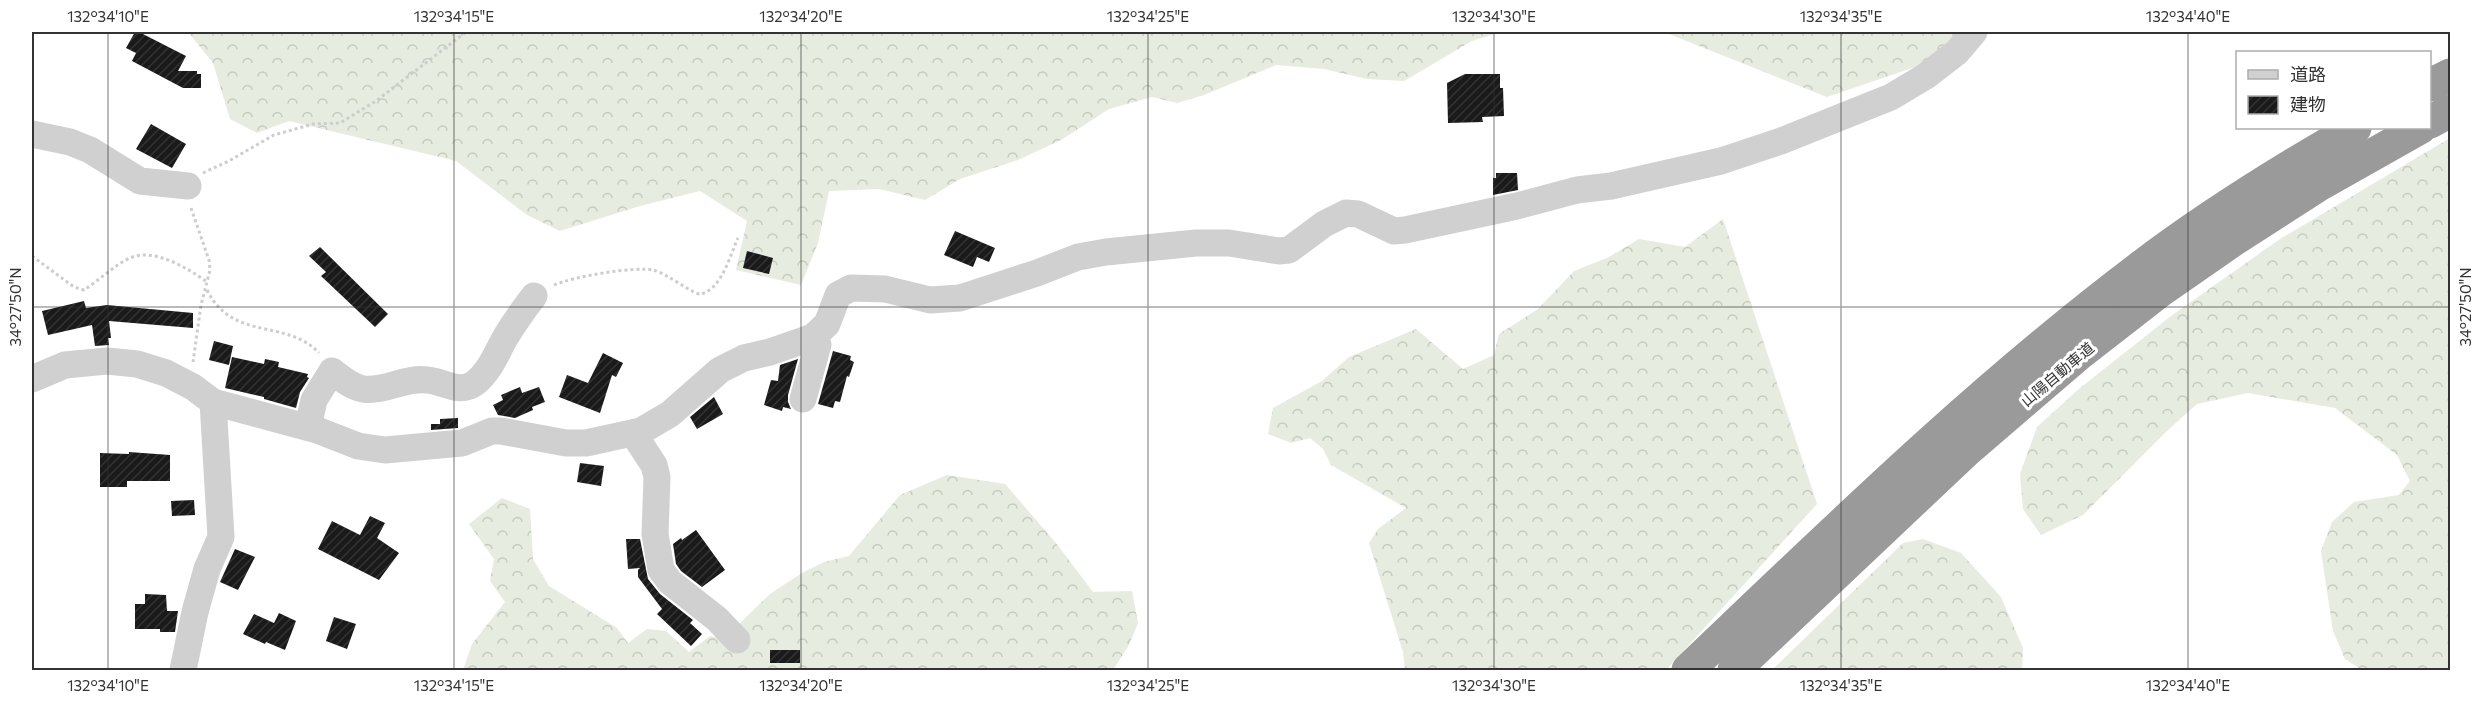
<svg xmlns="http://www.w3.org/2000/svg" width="2482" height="702" viewBox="0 0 2482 702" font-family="Commissioner,'Noto Sans JP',sans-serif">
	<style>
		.forest { fill: url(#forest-crowns) }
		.building { fill: url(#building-hatch) }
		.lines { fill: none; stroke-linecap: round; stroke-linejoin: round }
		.path { stroke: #cdcdcd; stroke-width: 3; stroke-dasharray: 3 3; stroke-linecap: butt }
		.minor { stroke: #d0d0d0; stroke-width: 27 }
		.highway { stroke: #9a9a9a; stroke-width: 33 }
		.ticks { fill: none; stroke: #333; stroke-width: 1.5; stroke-opacity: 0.45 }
		.labels { text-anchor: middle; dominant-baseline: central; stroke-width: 6; stroke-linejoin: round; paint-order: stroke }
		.street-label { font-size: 15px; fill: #333; stroke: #fff }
		.neatline { fill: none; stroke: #333; stroke-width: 2 }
		.ticks-label { font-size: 15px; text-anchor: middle; fill: #333 }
	</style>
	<defs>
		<pattern id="forest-crowns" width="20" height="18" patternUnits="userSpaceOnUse" patternTransform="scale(1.5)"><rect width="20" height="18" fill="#e6ecdf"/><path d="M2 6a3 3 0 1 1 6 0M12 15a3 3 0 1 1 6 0" fill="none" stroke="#c6cbc0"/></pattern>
		<pattern id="building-hatch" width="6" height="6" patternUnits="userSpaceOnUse" patternTransform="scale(1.5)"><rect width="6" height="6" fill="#1a1a1a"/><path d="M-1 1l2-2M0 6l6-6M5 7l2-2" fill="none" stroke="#333"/></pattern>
	</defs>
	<rect width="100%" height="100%" fill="#fff"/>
	<g class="forest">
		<path d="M 188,32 L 1501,32 L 1472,41 L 1404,81 L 1367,79 L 1324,69 L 1276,65 L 1204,95 L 1177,103 L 1152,97 L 1109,109 L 1061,140 L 1018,160 L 960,179 L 925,200 L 879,189 L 829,191 L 818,243 L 801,285 L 736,270 L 747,221 L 700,191 L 640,206 L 560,231 L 527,215 L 456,161 L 289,121 L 257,133 L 230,119 L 213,63 Z"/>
		<path d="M 1664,32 L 1992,32 L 1933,61 L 1827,97 Z"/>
		<path d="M 2450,138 L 2450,670 L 2362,670 L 2345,659 L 2333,631 L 2321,551 L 2332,522 L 2354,502 L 2399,495 L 2410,481 L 2397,455 L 2335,408 L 2248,393 L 2197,404 L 2169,429 L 2083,515 L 2041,535 L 2023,509 L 2020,474 L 2037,427 L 2080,388 L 2171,316 L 2280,239 Z"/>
		<path d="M 1723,219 L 1817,504 L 1666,670 L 1405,670 L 1403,652 L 1369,543 L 1378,529 L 1406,508 L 1331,465 L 1323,449 L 1310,438 L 1291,443 L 1268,434 L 1273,408 L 1322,381 L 1349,357 L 1416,329 L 1463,369 L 1494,355 L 1499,334 L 1538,309 L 1574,271 L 1609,257 L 1639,239 L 1685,247 Z"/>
		<path d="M 947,475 L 1005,484 L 1056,543 L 1093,592 L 1132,591 L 1138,623 L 1129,645 L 1113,670 L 463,670 L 472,644 L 505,602 L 490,581 L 494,559 L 469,524 L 502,498 L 530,509 L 533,559 L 549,586 L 617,628 L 628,643 L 647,629 L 666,631 L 689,652 L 710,636 L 724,639 L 770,594 L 802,573 L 824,562 L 849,556 L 900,495 Z"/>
		<path d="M 1923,539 L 1961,553 L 2001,597 L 2023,648 L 2022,670 L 1772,670 L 1903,543 Z"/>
	</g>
	<g class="building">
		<path d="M 135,32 L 139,32 L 186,56 L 178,71 L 197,71 L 197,74 L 201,74 L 201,88 L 183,88 L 132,61 L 136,53 L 126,48 Z"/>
		<path d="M 1465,74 L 1500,74 L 1500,88 L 1503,88 L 1504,116 L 1482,117 L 1483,122 L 1448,123 L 1447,83 Z"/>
		<path d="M 151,124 L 186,144 L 172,168 L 136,149 Z"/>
		<path d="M 1496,173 L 1517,173 L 1518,190 L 1493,195 L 1493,178 L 1496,178 Z"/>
		<path d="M 955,231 L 995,248 L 989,262 L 977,257 L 973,267 L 944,255 Z"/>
		<path d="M 320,247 L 388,314 L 375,327 L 321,276 L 326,272 L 309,256 Z"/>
		<path d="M 747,251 L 773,258 L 769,274 L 743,268 Z"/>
		<path d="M 84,301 L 86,308 L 107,305 L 193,313 L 193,328 L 109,321 L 111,338 L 108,338 L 109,345 L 95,346 L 92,325 L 48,335 L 42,311 Z"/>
		<path d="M 214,341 L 233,346 L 229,365 L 209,360 Z"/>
		<path d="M 833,351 L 851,356 L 850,360 L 854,362 L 849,377 L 847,376 L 840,402 L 835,401 L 833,408 L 818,404 Z"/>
		<path d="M 603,353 L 623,363 L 616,377 L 612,375 L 600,413 L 559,397 L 567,375 L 588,383 Z"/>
		<path d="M 232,357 L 264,364 L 265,359 L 279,362 L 278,367 L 308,374 L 307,377 L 309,378 L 300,392 L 296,408 L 264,399 L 264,397 L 225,388 Z"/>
		<path d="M 798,359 L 788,395 L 788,402 L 791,409 L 783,407 L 782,411 L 764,405 L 771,380 L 778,381 L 780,365 Z"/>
		<path d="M 520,387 L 522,393 L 539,387 L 545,402 L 532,407 L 533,410 L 515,418 L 498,415 L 493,405 L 503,400 L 501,395 Z"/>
		<path d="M 714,397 L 723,414 L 697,429 L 690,417 Z"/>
		<path d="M 458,418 L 458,428 L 431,430 L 431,424 L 440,424 L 440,419 Z"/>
		<path d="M 129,452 L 170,455 L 170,481 L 127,481 L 127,487 L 100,487 L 100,453 L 129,454 Z"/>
		<path d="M 580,463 L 604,466 L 601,486 L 577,482 Z"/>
		<path d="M 194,500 L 195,515 L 172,516 L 171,501 Z"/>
		<path d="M 370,516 L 385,523 L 377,538 L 399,553 L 379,580 L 318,549 L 332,521 L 360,535 Z"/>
		<path d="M 696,530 L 725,570 L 702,587 L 681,571 L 676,564 L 673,544 L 681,538 L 682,540 Z"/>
		<path d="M 626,539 L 640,539 L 648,579 L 660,594 L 693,620 L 690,623 L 702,634 L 691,646 L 657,614 L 662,609 L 638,577 L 638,570 L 640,568 L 628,569 Z"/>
		<path d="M 235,549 L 255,557 L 238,590 L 220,582 Z"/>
		<path d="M 145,594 L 166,595 L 167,611 L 178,611 L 175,632 L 160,632 L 160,629 L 135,629 L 135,604 L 145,604 Z"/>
		<path d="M 279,613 L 296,621 L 285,650 L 266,642 L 265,644 L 243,634 L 254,614 L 274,623 Z"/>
		<path d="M 334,617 L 356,624 L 347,649 L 326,641 Z"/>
		<rect x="770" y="650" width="30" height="13"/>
	</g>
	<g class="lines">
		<g class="path">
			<path d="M 203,173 L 229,161 L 274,135 L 313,124 L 340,123 L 376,101 L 466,32"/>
			<path d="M 191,208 L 209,260 L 210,270 L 201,305 L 193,362"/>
			<path d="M 32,256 L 74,287 L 84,290 C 98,281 116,264 130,258 C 154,247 189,269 207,282"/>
			<path d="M 554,285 C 572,277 634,266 653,270 C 667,273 695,296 701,294 C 722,289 730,255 738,238"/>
			<path d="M 207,290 C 233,342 286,318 319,353"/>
		</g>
		<g class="minor">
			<path d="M 32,134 L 70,142 L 90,150 L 140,181 L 188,186"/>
			<path d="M 32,379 L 65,365 L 107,361 L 137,364 L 166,373 L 193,387 L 213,402 L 317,430 L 358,446 L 385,450 L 462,443 L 492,431 L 501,431 L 566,443 L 586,443 L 641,431 L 670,414 L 720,370 L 744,358 L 770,352 L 813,337 L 827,324 L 838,295 L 851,288 L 885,289 L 930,300 L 960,298 L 1037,273 L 1078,257 L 1106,252 L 1196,243 L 1229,243 L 1279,251 L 1289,250 L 1324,224 L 1346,213 L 1358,214 L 1394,231 L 1405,230 L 1517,206 L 1577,190 L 1611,186 L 1721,161 L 1781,141 L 1891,97 L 1926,76 L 1957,52 L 1974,32"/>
			<path d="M 803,399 L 818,345 L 813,337"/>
			<path d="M 308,427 L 314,400 L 332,371 C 341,378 351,387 363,389 C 385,392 405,377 427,380 C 444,381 459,395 475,383 C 490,371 496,354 505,338 C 514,323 524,309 534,296"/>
			<path d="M 633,433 L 654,465 L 657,477 L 655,534 L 661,570 L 670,582 L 717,619 L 737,640"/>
			<path d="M 183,670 L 195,612 L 207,569 L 221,537 L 213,402"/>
		</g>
		<g class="highway">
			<path d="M 2430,85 L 2450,75"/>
			<path d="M 2430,122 L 2450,111"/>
			<path d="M 1688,670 C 1834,531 1980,388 2142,266 C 2209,215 2282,170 2355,128"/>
			<path d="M 1734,670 L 1966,451 L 2079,354 L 2160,291 L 2232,241 L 2319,185 L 2420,128"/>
		</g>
	</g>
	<path class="ticks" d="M 108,32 L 108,670M 454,32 L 454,670M 801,32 L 801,670M 1148,32 L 1148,670M 1494,32 L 1494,670M 1841,32 L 1841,670M 2188,32 L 2188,670M 32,307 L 2450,307"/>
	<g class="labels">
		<g class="street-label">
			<text transform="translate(2057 374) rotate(-40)">山陽自動車道</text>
		</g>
	</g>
	<rect width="2482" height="702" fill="none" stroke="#ffffff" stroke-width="66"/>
	<rect x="2236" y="51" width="195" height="78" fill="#ffffff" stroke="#adadad" stroke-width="1.5"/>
	<rect x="2248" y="70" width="30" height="9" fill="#d0d0d0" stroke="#adadad" stroke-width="1.5"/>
	<text x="2290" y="81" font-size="18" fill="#333333">道路</text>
	<rect x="2248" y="96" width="30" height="18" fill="url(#building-hatch)" stroke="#adadad" stroke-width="1.5"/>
	<text x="2290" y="111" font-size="18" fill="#333333">建物</text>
	<rect x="33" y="33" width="2416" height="636" class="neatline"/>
	<g class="ticks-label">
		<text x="108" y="22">132°34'10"E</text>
		<text x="454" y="22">132°34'15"E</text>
		<text x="801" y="22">132°34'20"E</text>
		<text x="1148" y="22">132°34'25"E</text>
		<text x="1494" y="22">132°34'30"E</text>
		<text x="1841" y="22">132°34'35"E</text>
		<text x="2188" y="22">132°34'40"E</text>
		<text transform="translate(16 307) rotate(-90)" y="5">34°27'50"N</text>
		<text transform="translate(2466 307) rotate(-90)" y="5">34°27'50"N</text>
		<text x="108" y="691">132°34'10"E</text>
		<text x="454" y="691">132°34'15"E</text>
		<text x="801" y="691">132°34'20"E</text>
		<text x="1148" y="691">132°34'25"E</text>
		<text x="1494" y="691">132°34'30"E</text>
		<text x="1841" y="691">132°34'35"E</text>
		<text x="2188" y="691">132°34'40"E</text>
	</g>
</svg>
